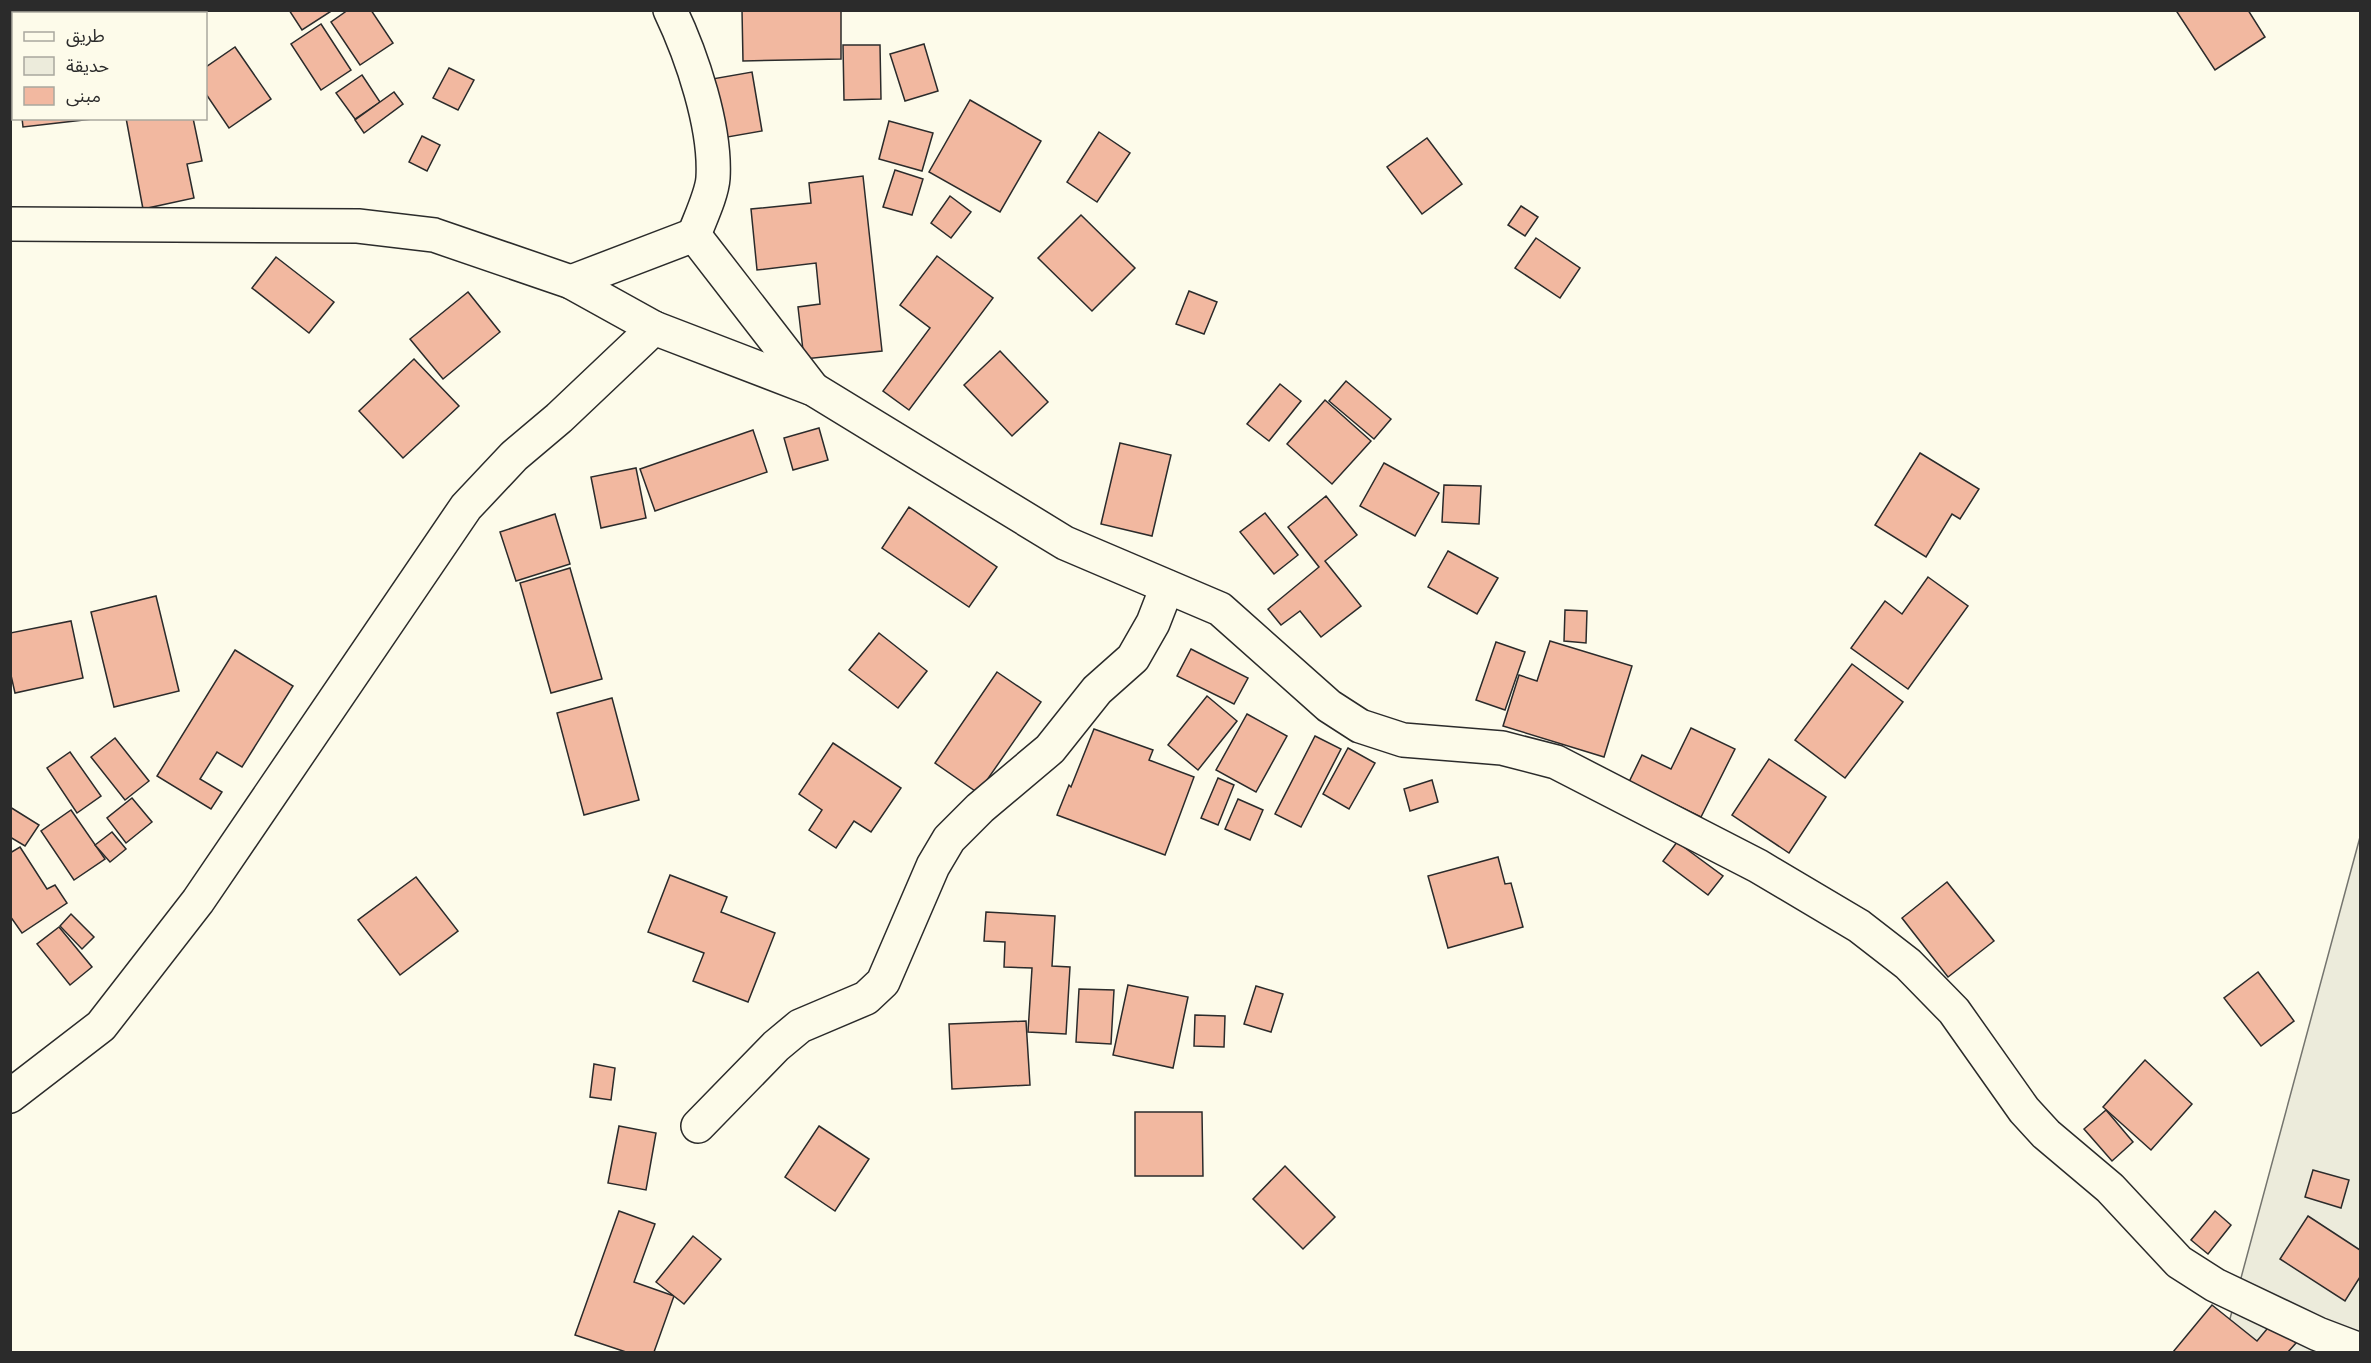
<svg xmlns="http://www.w3.org/2000/svg" width="2371" height="1363" viewBox="0 0 2371 1363" font-family="'Fira Sans Condensed','Noto Sans Arabic',sans-serif">
	<style>
		.green { fill: #ecebdb; stroke: #74746e; stroke-width: 1.5 }
		.building { fill: #f2b8a0; stroke: #2b2b2b; stroke-width: 1.5 }
		.lines { fill: none; stroke-linecap: round; stroke-linejoin: round }
		.minor-casing { stroke: #2b2b2b; stroke-width: 36 }
		.minor { stroke: #fdfbea; stroke-width: 33 }
	</style>
	<rect width="100%" height="100%" fill="#fdfbea"/>
	<path class="green" d="M 2360,837 L 2360,1352 L 2221,1352 Z"/>
	<g class="building">
		<rect x="115" y="10" width="24" height="4"/>
		<path d="M 289,10 L 333,10 L 302,30 Z"/>
		<path d="M 348,10 L 371,10 L 393,43 L 360,65 L 331,22 Z"/>
		<path d="M 742,10 L 841,10 L 841,59 L 743,61 Z"/>
		<path d="M 2180,10 L 2248,10 L 2265,37 L 2215,70 L 2177,12 Z"/>
		<path d="M 321,24 L 351,70 L 321,90 L 291,44 Z"/>
		<path d="M 924,44 L 938,91 L 905,101 L 890,54 Z"/>
		<path d="M 843,45 L 880,45 L 881,99 L 844,100 Z"/>
		<path d="M 235,47 L 271,99 L 229,128 L 206,94 L 206,67 Z"/>
		<path d="M 449,68 L 474,80 L 458,110 L 433,98 Z"/>
		<path d="M 752,72 L 762,131 L 722,138 L 712,79 Z"/>
		<path d="M 362,75 L 380,102 L 355,119 L 336,93 Z"/>
		<path d="M 394,92 L 403,104 L 364,133 L 355,120 Z"/>
		<path d="M 970,100 L 1041,141 L 1000,212 L 929,172 Z"/>
		<path d="M 22,118 L 92,118 L 92,119 L 23,127 Z"/>
		<path d="M 126,118 L 193,118 L 202,161 L 187,164 L 194,198 L 143,209 Z"/>
		<path d="M 889,121 L 933,133 L 922,171 L 879,159 Z"/>
		<path d="M 1099,132 L 1130,153 L 1097,202 L 1067,182 Z"/>
		<path d="M 422,136 L 440,145 L 427,171 L 409,162 Z"/>
		<path d="M 1427,138 L 1462,184 L 1422,214 L 1387,167 Z"/>
		<path d="M 895,170 L 923,179 L 912,215 L 883,207 Z"/>
		<path d="M 863,176 L 882,351 L 804,359 L 798,307 L 820,304 L 816,263 L 757,270 L 751,209 L 811,203 L 809,183 Z"/>
		<path d="M 950,196 L 971,212 L 951,238 L 931,223 Z"/>
		<path d="M 1521,206 L 1538,217 L 1525,236 L 1508,225 Z"/>
		<path d="M 1081,215 L 1135,268 L 1092,311 L 1038,258 Z"/>
		<path d="M 1536,238 L 1580,268 L 1560,298 L 1515,268 Z"/>
		<path d="M 937,256 L 993,298 L 909,410 L 883,391 L 930,328 L 900,305 Z"/>
		<path d="M 276,257 L 334,302 L 309,333 L 252,288 Z"/>
		<path d="M 1189,291 L 1217,302 L 1204,334 L 1176,324 Z"/>
		<path d="M 468,292 L 500,332 L 443,379 L 410,339 Z"/>
		<path d="M 1000,351 L 1048,402 L 1012,436 L 964,385 Z"/>
		<path d="M 414,359 L 459,406 L 403,458 L 359,411 Z"/>
		<path d="M 1346,381 L 1391,419 L 1374,439 L 1329,401 Z"/>
		<path d="M 1280,384 L 1301,401 L 1269,441 L 1247,424 Z"/>
		<path d="M 1325,400 L 1371,441 L 1332,484 L 1287,444 Z"/>
		<path d="M 819,428 L 828,460 L 793,470 L 784,438 Z"/>
		<path d="M 753,430 L 767,472 L 655,511 L 640,469 Z"/>
		<path d="M 1120,443 L 1171,455 L 1152,536 L 1101,524 Z"/>
		<path d="M 1920,453 L 1979,489 L 1960,519 L 1952,514 L 1926,557 L 1875,525 Z"/>
		<path d="M 1384,463 L 1439,493 L 1415,536 L 1360,506 Z"/>
		<path d="M 636,468 L 646,518 L 601,528 L 591,477 Z"/>
		<path d="M 1444,485 L 1481,486 L 1479,524 L 1442,522 Z"/>
		<path d="M 1326,496 L 1357,535 L 1325,561 L 1361,606 L 1321,637 L 1300,611 L 1281,625 L 1268,609 L 1319,567 L 1288,527 Z"/>
		<path d="M 909,507 L 997,567 L 969,607 L 882,548 Z"/>
		<path d="M 1265,513 L 1298,555 L 1274,574 L 1240,532 Z"/>
		<path d="M 555,514 L 570,564 L 516,581 L 500,532 Z"/>
		<path d="M 1448,551 L 1498,578 L 1477,614 L 1428,587 Z"/>
		<path d="M 570,568 L 602,679 L 551,693 L 520,583 Z"/>
		<path d="M 1928,577 L 1968,606 L 1908,689 L 1851,648 L 1885,601 L 1902,614 Z"/>
		<path d="M 156,596 L 179,691 L 114,707 L 91,612 Z"/>
		<path d="M 1565,610 L 1587,611 L 1586,643 L 1564,641 Z"/>
		<path d="M 71,621 L 83,678 L 15,693 L 10,671 L 10,633 Z"/>
		<path d="M 879,633 L 927,671 L 898,708 L 849,670 Z"/>
		<path d="M 1550,641 L 1632,666 L 1604,757 L 1503,726 L 1519,675 L 1537,681 Z"/>
		<path d="M 1496,642 L 1525,652 L 1505,710 L 1476,700 Z"/>
		<path d="M 1191,649 L 1248,678 L 1234,704 L 1177,676 Z"/>
		<path d="M 235,650 L 293,686 L 242,767 L 217,752 L 200,779 L 222,792 L 211,809 L 157,776 Z"/>
		<path d="M 1852,664 L 1903,702 L 1845,778 L 1795,740 Z"/>
		<path d="M 997,672 L 1041,702 L 978,793 L 935,763 Z"/>
		<path d="M 1207,696 L 1237,721 L 1198,770 L 1168,745 Z"/>
		<path d="M 612,698 L 639,800 L 584,815 L 557,713 Z"/>
		<path d="M 1247,714 L 1287,736 L 1256,792 L 1216,770 Z"/>
		<path d="M 1691,728 L 1735,749 L 1701,817 L 1629,782 L 1642,755 L 1671,769 Z"/>
		<path d="M 1094,729 L 1153,750 L 1149,760 L 1194,777 L 1165,855 L 1057,815 L 1069,785 L 1071,787 Z"/>
		<path d="M 1315,736 L 1341,749 L 1301,827 L 1275,814 Z"/>
		<path d="M 115,738 L 149,781 L 125,800 L 91,757 Z"/>
		<path d="M 833,743 L 901,788 L 871,832 L 854,821 L 836,848 L 809,830 L 822,810 L 799,794 Z"/>
		<path d="M 1348,748 L 1375,763 L 1349,809 L 1323,794 Z"/>
		<path d="M 70,752 L 101,796 L 77,813 L 47,768 Z"/>
		<path d="M 1769,759 L 1826,797 L 1789,853 L 1732,815 Z"/>
		<path d="M 1218,778 L 1234,785 L 1218,825 L 1201,818 Z"/>
		<path d="M 1432,780 L 1438,802 L 1410,811 L 1404,789 Z"/>
		<path d="M 132,798 L 152,822 L 126,843 L 107,818 Z"/>
		<path d="M 1238,799 L 1263,810 L 1250,840 L 1225,829 Z"/>
		<path d="M 10,807 L 39,825 L 25,846 L 10,837 Z"/>
		<path d="M 71,810 L 105,859 L 74,880 L 41,831 Z"/>
		<path d="M 112,832 L 126,849 L 110,862 L 95,845 Z"/>
		<path d="M 1677,842 L 1723,876 L 1708,895 L 1663,861 Z"/>
		<path d="M 20,847 L 47,889 L 55,885 L 67,903 L 22,933 L 10,916 L 10,853 Z"/>
		<path d="M 1498,857 L 1505,884 L 1511,883 L 1523,927 L 1448,948 L 1428,876 Z"/>
		<path d="M 670,875 L 727,897 L 721,912 L 775,933 L 748,1002 L 693,981 L 704,953 L 648,932 Z"/>
		<path d="M 416,877 L 458,931 L 400,975 L 358,920 Z"/>
		<path d="M 1947,882 L 1994,941 L 1948,977 L 1902,918 Z"/>
		<path d="M 986,912 L 1055,916 L 1052,966 L 1070,967 L 1066,1034 L 1028,1032 L 1032,968 L 1004,967 L 1005,942 L 984,941 Z"/>
		<path d="M 71,914 L 94,937 L 82,949 L 60,926 Z"/>
		<path d="M 59,927 L 92,967 L 70,985 L 37,944 Z"/>
		<path d="M 2258,972 L 2294,1021 L 2261,1046 L 2224,998 Z"/>
		<path d="M 1128,985 L 1188,997 L 1173,1068 L 1113,1055 Z"/>
		<path d="M 1256,986 L 1283,994 L 1271,1032 L 1244,1024 Z"/>
		<path d="M 1079,989 L 1114,990 L 1111,1044 L 1076,1042 Z"/>
		<path d="M 1195,1015 L 1225,1016 L 1224,1047 L 1194,1046 Z"/>
		<path d="M 1026,1021 L 1030,1085 L 952,1089 L 949,1024 Z"/>
		<path d="M 2145,1060 L 2192,1104 L 2151,1150 L 2103,1107 Z"/>
		<path d="M 594,1064 L 615,1068 L 611,1100 L 590,1097 Z"/>
		<path d="M 2106,1110 L 2133,1142 L 2112,1161 L 2084,1129 Z"/>
		<path d="M 1135,1112 L 1202,1112 L 1203,1176 L 1135,1176 Z"/>
		<path d="M 619,1126 L 656,1133 L 646,1190 L 608,1183 Z"/>
		<path d="M 819,1126 L 869,1159 L 835,1211 L 785,1177 Z"/>
		<path d="M 1285,1166 L 1335,1217 L 1303,1249 L 1253,1199 Z"/>
		<path d="M 2313,1170 L 2349,1180 L 2341,1208 L 2305,1197 Z"/>
		<path d="M 619,1211 L 655,1224 L 634,1282 L 674,1296 L 654,1352 L 626,1352 L 575,1335 Z"/>
		<path d="M 2215,1211 L 2231,1225 L 2208,1254 L 2191,1240 Z"/>
		<path d="M 2308,1216 L 2360,1250 L 2360,1277 L 2345,1301 L 2280,1259 Z"/>
		<path d="M 693,1236 L 721,1259 L 684,1304 L 656,1282 Z"/>
		<path d="M 2212,1305 L 2257,1341 L 2272,1323 L 2296,1343 L 2288,1352 L 2173,1352 Z"/>
	</g>
	<g class="lines">
		<defs>
			<g id="minor">
				<path d="M 670,10 C 692,56 716,127 713,178 C 712,194 700,219 694,235"/>
				<path d="M 10,224 L 358,226 L 434,235 L 571,282 L 654,328 L 559,418 L 514,456 L 466,507 L 198,901 L 101,1026 L 10,1096"/>
				<path d="M 694,235 L 813,389"/>
				<path d="M 571,282 L 694,235"/>
				<path d="M 654,328 L 813,389 L 1065,543 L 1220,609 L 1329,706 L 1360,726 L 1403,740 L 1502,748 L 1556,762 L 1758,866 L 1859,926 L 1908,964 L 1954,1011 L 2024,1110 L 2046,1134 L 2110,1188 L 2179,1262 L 2215,1285 L 2318,1334 L 2360,1350"/>
				<path d="M 698,1126 L 776,1046 L 800,1026 L 866,998 L 883,982 L 933,866 L 949,839 L 980,808 L 1050,749 L 1097,690 L 1133,658 L 1153,623 L 1167,587"/>
			</g>
		</defs>
		<use href="#minor" class="minor-casing"/>
		<use href="#minor" class="minor"/>
	</g>
	<rect width="2371" height="1363" fill="none" stroke="#2b2b2b" stroke-width="24"/>
	<rect x="12" y="12" width="195" height="108" fill="#fdfbea" stroke="#a9a89e" stroke-width="1.5"/>
	<rect x="24" y="32" width="30" height="9" fill="#fdfbea" stroke="#a9a89e" stroke-width="1.5"/>
	<text x="66" y="42" font-size="18" fill="#2b2b2b">طريق</text>
	<rect x="24" y="57" width="30" height="18" fill="#ecebdb" stroke="#a9a89e" stroke-width="1.5"/>
	<text x="66" y="72" font-size="18" fill="#2b2b2b">حديقة</text>
	<rect x="24" y="87" width="30" height="18" fill="#f2b8a0" stroke="#a9a89e" stroke-width="1.5"/>
	<text x="66" y="102" font-size="18" fill="#2b2b2b">مبنى</text>
</svg>
